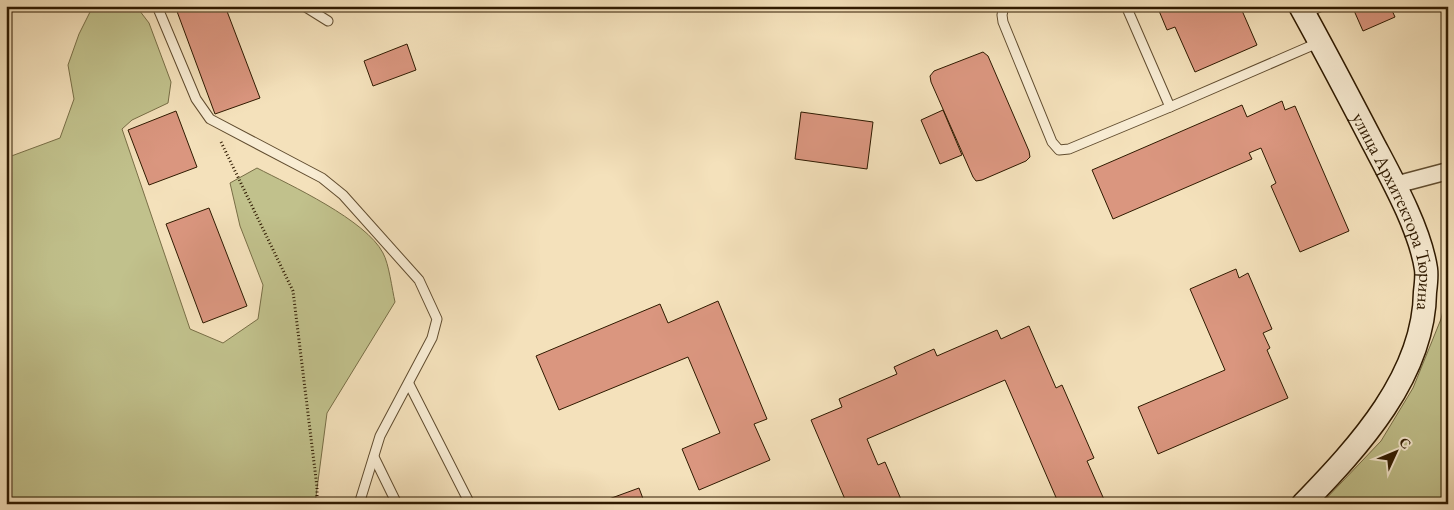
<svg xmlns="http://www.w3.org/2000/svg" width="1454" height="510" viewBox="0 0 1454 510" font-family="'EB Garamond',serif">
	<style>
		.green { fill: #c1c18c; stroke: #786e46 }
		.building { fill: #da967f; stroke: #2f1a00 }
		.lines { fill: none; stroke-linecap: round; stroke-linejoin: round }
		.lane-casing { stroke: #604c2f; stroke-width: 11 }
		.street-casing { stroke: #604c2f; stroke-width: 19 }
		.secondary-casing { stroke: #2f1a00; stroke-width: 25 }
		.path { stroke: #2f1a00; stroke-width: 3; stroke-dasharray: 1 2.5; stroke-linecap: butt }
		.lane { stroke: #f8ecd3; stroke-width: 9 }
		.street { stroke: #f8ecd3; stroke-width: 16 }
		.secondary { stroke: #f8ecd3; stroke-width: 22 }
		.labels { text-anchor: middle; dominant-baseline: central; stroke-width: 4.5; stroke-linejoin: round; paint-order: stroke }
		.street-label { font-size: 19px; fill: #2f1a00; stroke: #f8ecd3 }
	</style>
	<rect width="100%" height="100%" fill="#f4e1bb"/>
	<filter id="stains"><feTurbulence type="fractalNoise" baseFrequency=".004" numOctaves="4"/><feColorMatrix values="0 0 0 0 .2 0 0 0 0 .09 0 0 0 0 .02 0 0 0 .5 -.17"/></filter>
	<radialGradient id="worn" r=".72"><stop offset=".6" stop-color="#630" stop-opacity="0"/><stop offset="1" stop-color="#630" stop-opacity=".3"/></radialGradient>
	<g class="green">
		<path d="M 93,6 L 136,6 L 149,23 L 171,82 L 168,103 L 132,120 L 122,129 L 190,329 L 223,343 L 258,319 L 263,285 L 240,226 L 230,183 L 257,168 C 290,185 366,220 383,253 C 389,264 392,289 395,302 L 327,413 L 315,504 L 6,504 L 6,158 L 60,138 L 74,99 L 68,65 L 79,34 Z"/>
		<path d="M 1448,287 L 1448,504 L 1321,504 L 1381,441 L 1413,388 L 1441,319 Z"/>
	</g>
	<g class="building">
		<path d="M 175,6 L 225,6 L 260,98 L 215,114 Z"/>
		<path d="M 1157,6 L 1240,6 L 1257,45 L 1195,72 L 1175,27 L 1167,30 Z"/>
		<path d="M 1352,6 L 1390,6 L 1395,17 L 1363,31 Z"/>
		<path d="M 407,44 L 416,70 L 373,86 L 364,61 Z"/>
		<path d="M 983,52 L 988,56 L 1029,151 L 1030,157 L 1026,161 L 982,180 L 976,181 L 973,177 L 931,82 L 930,76 L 934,71 Z"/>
		<path d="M 1282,101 L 1285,110 L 1295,106 L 1349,231 L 1300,252 L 1271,186 L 1276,183 L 1261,148 L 1249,153 L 1252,159 L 1113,219 L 1092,170 L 1242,105 L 1247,117 Z"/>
		<path d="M 943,110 L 962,155 L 940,164 L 921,120 Z"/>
		<path d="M 176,111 L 197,167 L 149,185 L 128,130 Z"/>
		<path d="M 801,112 L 873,122 L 867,169 L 795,159 Z"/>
		<path d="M 209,208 L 247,306 L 203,323 L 166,224 Z"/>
		<path d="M 1236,269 L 1239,278 L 1248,273 L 1272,329 L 1263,333 L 1270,348 L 1267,350 L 1288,398 L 1158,454 L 1138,407 L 1225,370 L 1190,289 Z"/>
		<path d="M 718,301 L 767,419 L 754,424 L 770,460 L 699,490 L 682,449 L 720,433 L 688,357 L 559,410 L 536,356 L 660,304 L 668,323 Z"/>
		<path d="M 1029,326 L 1056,388 L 1062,385 L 1094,458 L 1087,461 L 1106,504 L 1054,504 L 1058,502 L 1005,380 L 867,439 L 878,465 L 885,462 L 903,504 L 847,504 L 811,420 L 842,407 L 839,399 L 897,374 L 894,367 L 934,349 L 937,356 L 997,330 L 1001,339 Z"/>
		<path d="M 639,488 L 645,504 L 598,504 L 598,503 Z"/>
	</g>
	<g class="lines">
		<defs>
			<g id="lane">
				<path d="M 157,6 L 196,99 L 210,119 L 322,178 L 343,195 L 419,280 L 437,319 L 432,338 L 380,436 L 359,504"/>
				<path d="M 304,6 L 328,21"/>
				<path d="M 1004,6 L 1002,15 L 1003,22 L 1052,142 L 1059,150 L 1069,149 L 1170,107"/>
				<path d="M 1126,6 L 1170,107 L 1320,42"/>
				<path d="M 1304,14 L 1322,6"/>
				<path d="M 409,384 L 470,504"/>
				<path d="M 374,457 L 397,504"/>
			</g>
			<path id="street" d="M 1395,185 L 1448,171"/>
			<g id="secondary">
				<path id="s1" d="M 1300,6 C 1325,51 1349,97 1373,143 C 1392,179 1420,229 1426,269 C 1427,276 1426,284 1425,292 C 1424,376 1359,446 1303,504"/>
			</g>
		</defs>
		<use href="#lane" class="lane-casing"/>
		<use href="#street" class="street-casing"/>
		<use href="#secondary" class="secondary-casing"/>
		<path class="path" d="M 221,142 L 293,291 L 317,487 L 317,504"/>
		<use href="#lane" class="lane"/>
		<use href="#street" class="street"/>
		<use href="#secondary" class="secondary"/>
	</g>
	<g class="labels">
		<g class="street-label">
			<text stroke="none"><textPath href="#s1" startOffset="228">улица Архитектора Тюрина</textPath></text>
		</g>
	</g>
	<rect width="1454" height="510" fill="none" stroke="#f4e1bb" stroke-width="25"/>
	<rect x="8" y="8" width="1439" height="495" fill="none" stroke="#2f1a00" stroke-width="2.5"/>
	<rect x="12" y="12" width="1429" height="485" fill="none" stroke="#2f1a00"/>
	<g transform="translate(1396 452) rotate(46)" stroke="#f8ecd3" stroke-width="4" paint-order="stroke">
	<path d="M0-4L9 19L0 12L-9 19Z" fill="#2f1a00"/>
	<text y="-8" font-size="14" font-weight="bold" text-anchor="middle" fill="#2f1a00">С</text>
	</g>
	<rect width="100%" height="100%" filter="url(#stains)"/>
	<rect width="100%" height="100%" fill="url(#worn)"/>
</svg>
